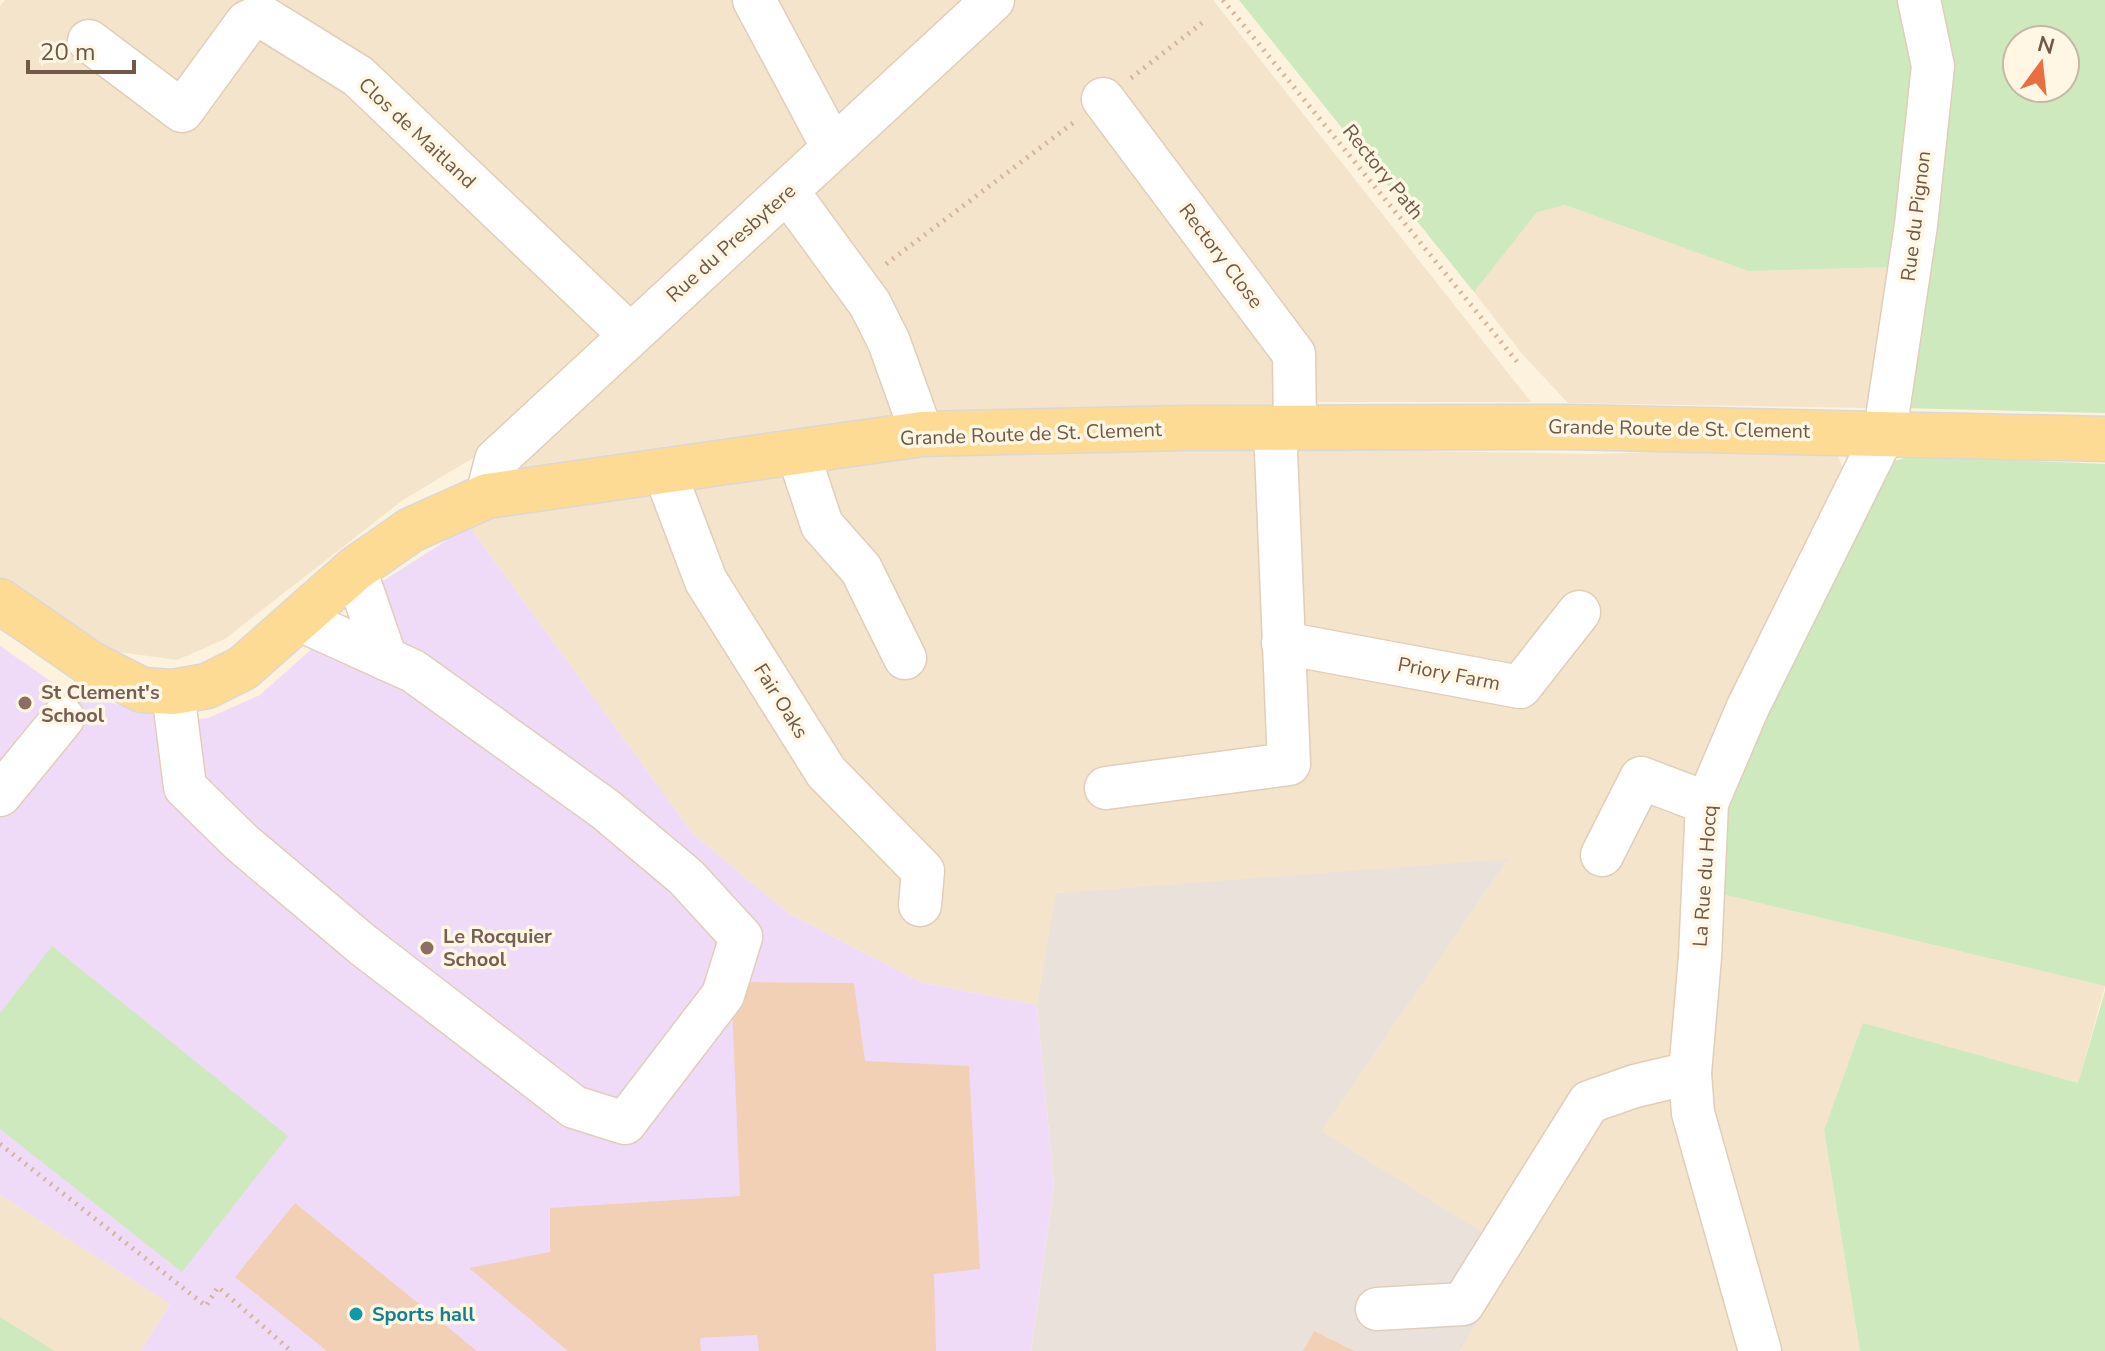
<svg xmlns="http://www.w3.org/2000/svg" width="2105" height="1351" viewBox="0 0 2105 1351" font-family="'Nunito Sans',sans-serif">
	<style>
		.residential { fill: #f4e4cc }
		.industrial { fill: #eae2da }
		.education { fill: #efdbf8 }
		.green { fill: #cde9bd; fill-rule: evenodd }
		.building { fill: #f2d0b5 }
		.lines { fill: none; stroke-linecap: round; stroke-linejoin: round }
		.minor-casing { stroke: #e0ceba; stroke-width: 45 }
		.major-casing { stroke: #ddd7d3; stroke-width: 47 }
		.path { stroke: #d6b499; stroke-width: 5; stroke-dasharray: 2 6; stroke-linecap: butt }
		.minor { stroke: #fff; stroke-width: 42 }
		.major { stroke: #fddb94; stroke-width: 44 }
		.education-dot { fill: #8d6e63; stroke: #fff6e4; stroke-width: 3 }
		.culture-dot { fill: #0f9aa8; stroke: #fff6e4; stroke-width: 3 }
		.labels { text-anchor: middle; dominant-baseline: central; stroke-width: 7; stroke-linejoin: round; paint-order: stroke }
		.street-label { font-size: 20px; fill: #725846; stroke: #fff6e4 }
		.education-label { font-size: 20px; font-weight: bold; fill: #785e54; stroke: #fff6e4; text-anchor: start }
		.culture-label { font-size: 20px; font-weight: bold; fill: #0d838f; stroke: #fff6e4; text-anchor: start }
	</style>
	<rect width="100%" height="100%" fill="#fcf2de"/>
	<g class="residential">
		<path d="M 5,0 L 965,0 L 904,53 L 824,135 L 478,455 L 403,500 L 225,639 L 177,660 L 112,651 L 0,577 L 0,6 Z"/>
		<path d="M 1014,0 L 1213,0 L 1531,402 L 1329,402 L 929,414 L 821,218 L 812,184 L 821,172 Z"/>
		<path d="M 1565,205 L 1748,271 L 1896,267 L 1868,408 L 1568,403 L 1523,355 L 1474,292 L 1537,211 Z"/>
		<path d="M 784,211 L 855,299 L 911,419 L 517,472 L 518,460 Z"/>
		<path d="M 1834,446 L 1842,466 L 1754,664 L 1683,1058 L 1751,1351 L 1460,1351 L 1516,1259 L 1501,1244 L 1320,1132 L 1507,860 L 1057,893 L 1037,1005 L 920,982 L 788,913 L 693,834 L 469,526 L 502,513 L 910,451 L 1240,448 L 1595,454 Z"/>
		<path d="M 1722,894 L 2105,986 L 2078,1083 L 1863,1024 L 1824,1130 L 1860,1351 L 1775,1351 L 1700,1083 Z"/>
		<path d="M 0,1195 L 170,1304 L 141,1351 L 55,1351 L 0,1317 Z"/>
	</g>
	<path class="industrial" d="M 1508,859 L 1321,1131 L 1501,1244 L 1516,1259 L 1460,1351 L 1031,1351 L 1054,1186 L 1037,1005 L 1056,893 Z"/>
	<path class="education" d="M 469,526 L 693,834 L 788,913 L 920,982 L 1037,1005 L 1054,1186 L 1031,1351 L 141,1351 L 170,1304 L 0,1195 L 0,646 L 62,689 L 177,721 L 208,718 L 260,695 L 344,620 L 361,595 Z"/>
	<g class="green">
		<path d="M 1239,0 L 1906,0 L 1916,39 L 1896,267 L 1748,271 L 1565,205 L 1537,212 L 1474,292 Z"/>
		<path d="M 1935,0 L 2105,0 L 2105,413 L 1901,408 ZM 2017,40 L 2065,40 L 2065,88 L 2017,88 Z"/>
		<path d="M 1912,456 L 2105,464 L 2105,986 L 1722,894 L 1724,805 L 1888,463 Z"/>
		<path d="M 52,946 L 288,1136 L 182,1272 L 0,1129 L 0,1013 Z"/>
		<path d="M 2105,991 L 2105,1351 L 1860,1351 L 1824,1130 L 1863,1023 L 2078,1083 Z"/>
		<path d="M 0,1317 L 55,1351 L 0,1351 Z"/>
	</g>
	<g class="building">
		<path d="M 731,982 L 854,983 L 865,1061 L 969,1066 L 980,1269 L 934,1274 L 936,1351 L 759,1351 L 757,1335 L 700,1338 L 701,1351 L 568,1351 L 469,1268 L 550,1252 L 550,1208 L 740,1196 Z"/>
		<path d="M 295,1203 L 477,1351 L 327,1351 L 235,1277 Z"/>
		<path d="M 1314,1331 L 1354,1351 L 1303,1351 Z"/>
	</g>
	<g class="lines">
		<defs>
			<g id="minor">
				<path d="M 754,0 L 832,146"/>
				<path d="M 89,41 L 182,111 L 247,22 L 261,16 L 358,76 L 630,335"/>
				<path d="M 1103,99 L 1294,354 L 1295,428"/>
				<path d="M 788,192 L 870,304 L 889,342 L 922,434"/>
				<path d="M 798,453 L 822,525 L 861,569 L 905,658"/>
				<path d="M 665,473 L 706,581 L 826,772 L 923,871 L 920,905"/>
				<path d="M 487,496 L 496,460 L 993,0"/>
				<path d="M 355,569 L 386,659"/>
				<path d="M 1283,643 L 1520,687 L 1579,612"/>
				<path d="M 173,692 L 185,787 L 241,842 L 363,945 L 574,1107 L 625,1123 L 723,995 L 741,937 L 686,877 L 605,809 L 413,671 L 298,619"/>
				<path d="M 1106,788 L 1289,764 L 1275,428"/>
				<path d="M 0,795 L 63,718"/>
				<path d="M 1602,855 L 1641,778 L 1707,803"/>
				<path d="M 1377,1309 L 1463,1304 L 1589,1102 L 1635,1086 L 1690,1073"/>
				<path d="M 1760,1351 L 1693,1113 L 1690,1073 L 1700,957 L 1707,803 L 1748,707 L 1885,431 L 1916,225 L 1933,66 L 1919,0"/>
			</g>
			<path id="major" d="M 0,601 L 91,664 L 142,690 L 173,692 L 207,686 L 243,668 L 355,569 L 411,530 L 487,496 L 922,434 L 1185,428 L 1568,427 L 2105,439"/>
		</defs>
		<use href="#minor" class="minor-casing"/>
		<use href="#major" class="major-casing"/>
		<g class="path">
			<path d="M 1223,0 L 1519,364"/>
			<path d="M 1131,78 L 1202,23"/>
			<path d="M 886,264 L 1073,123"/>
			<path d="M 0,1144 L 206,1306 L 218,1287 L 291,1351"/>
		</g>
		<use href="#minor" class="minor"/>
		<use href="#major" class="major"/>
	</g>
	<g class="education-dot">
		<circle cx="25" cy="703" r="8"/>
		<circle cx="427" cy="948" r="8"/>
	</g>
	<circle class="culture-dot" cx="356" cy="1314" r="8"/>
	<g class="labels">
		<g class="street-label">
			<text transform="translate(417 133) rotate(43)">Clos de Maitland</text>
			<text transform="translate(1383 172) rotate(51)">Rectory Path</text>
			<text transform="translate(1916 216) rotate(-83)">Rue du Pignon</text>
			<text transform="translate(731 243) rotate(-42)">Rue du Presbytere</text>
			<text transform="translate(1221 256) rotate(53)">Rectory Close</text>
			<text transform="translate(1679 429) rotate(1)">Grande Route de St. Clement</text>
			<text transform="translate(1031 434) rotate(-2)">Grande Route de St. Clement</text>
			<text transform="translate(1449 674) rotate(11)">Priory Farm</text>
			<text transform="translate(781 701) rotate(58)">Fair Oaks</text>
			<text transform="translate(1705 876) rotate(-86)">La Rue du Hocq</text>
		</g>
		<g class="education-label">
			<text x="41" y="692">St Clement's<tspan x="41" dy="23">School</tspan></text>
			<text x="443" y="936">Le Rocquier<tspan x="443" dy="23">School</tspan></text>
		</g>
		<g class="culture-label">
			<text x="372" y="1314">Sports hall</text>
		</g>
	</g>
	<g transform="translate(2041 64) rotate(15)"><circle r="38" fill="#fff6e4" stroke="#c7b7a5" stroke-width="2"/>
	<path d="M0-6L14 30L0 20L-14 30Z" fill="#e96e40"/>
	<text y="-12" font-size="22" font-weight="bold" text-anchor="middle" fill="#725846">N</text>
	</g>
	<path d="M28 60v12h106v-12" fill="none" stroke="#725846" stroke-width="4"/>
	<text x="40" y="60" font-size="24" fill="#725846" stroke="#fff6e4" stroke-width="6" paint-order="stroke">20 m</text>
</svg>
